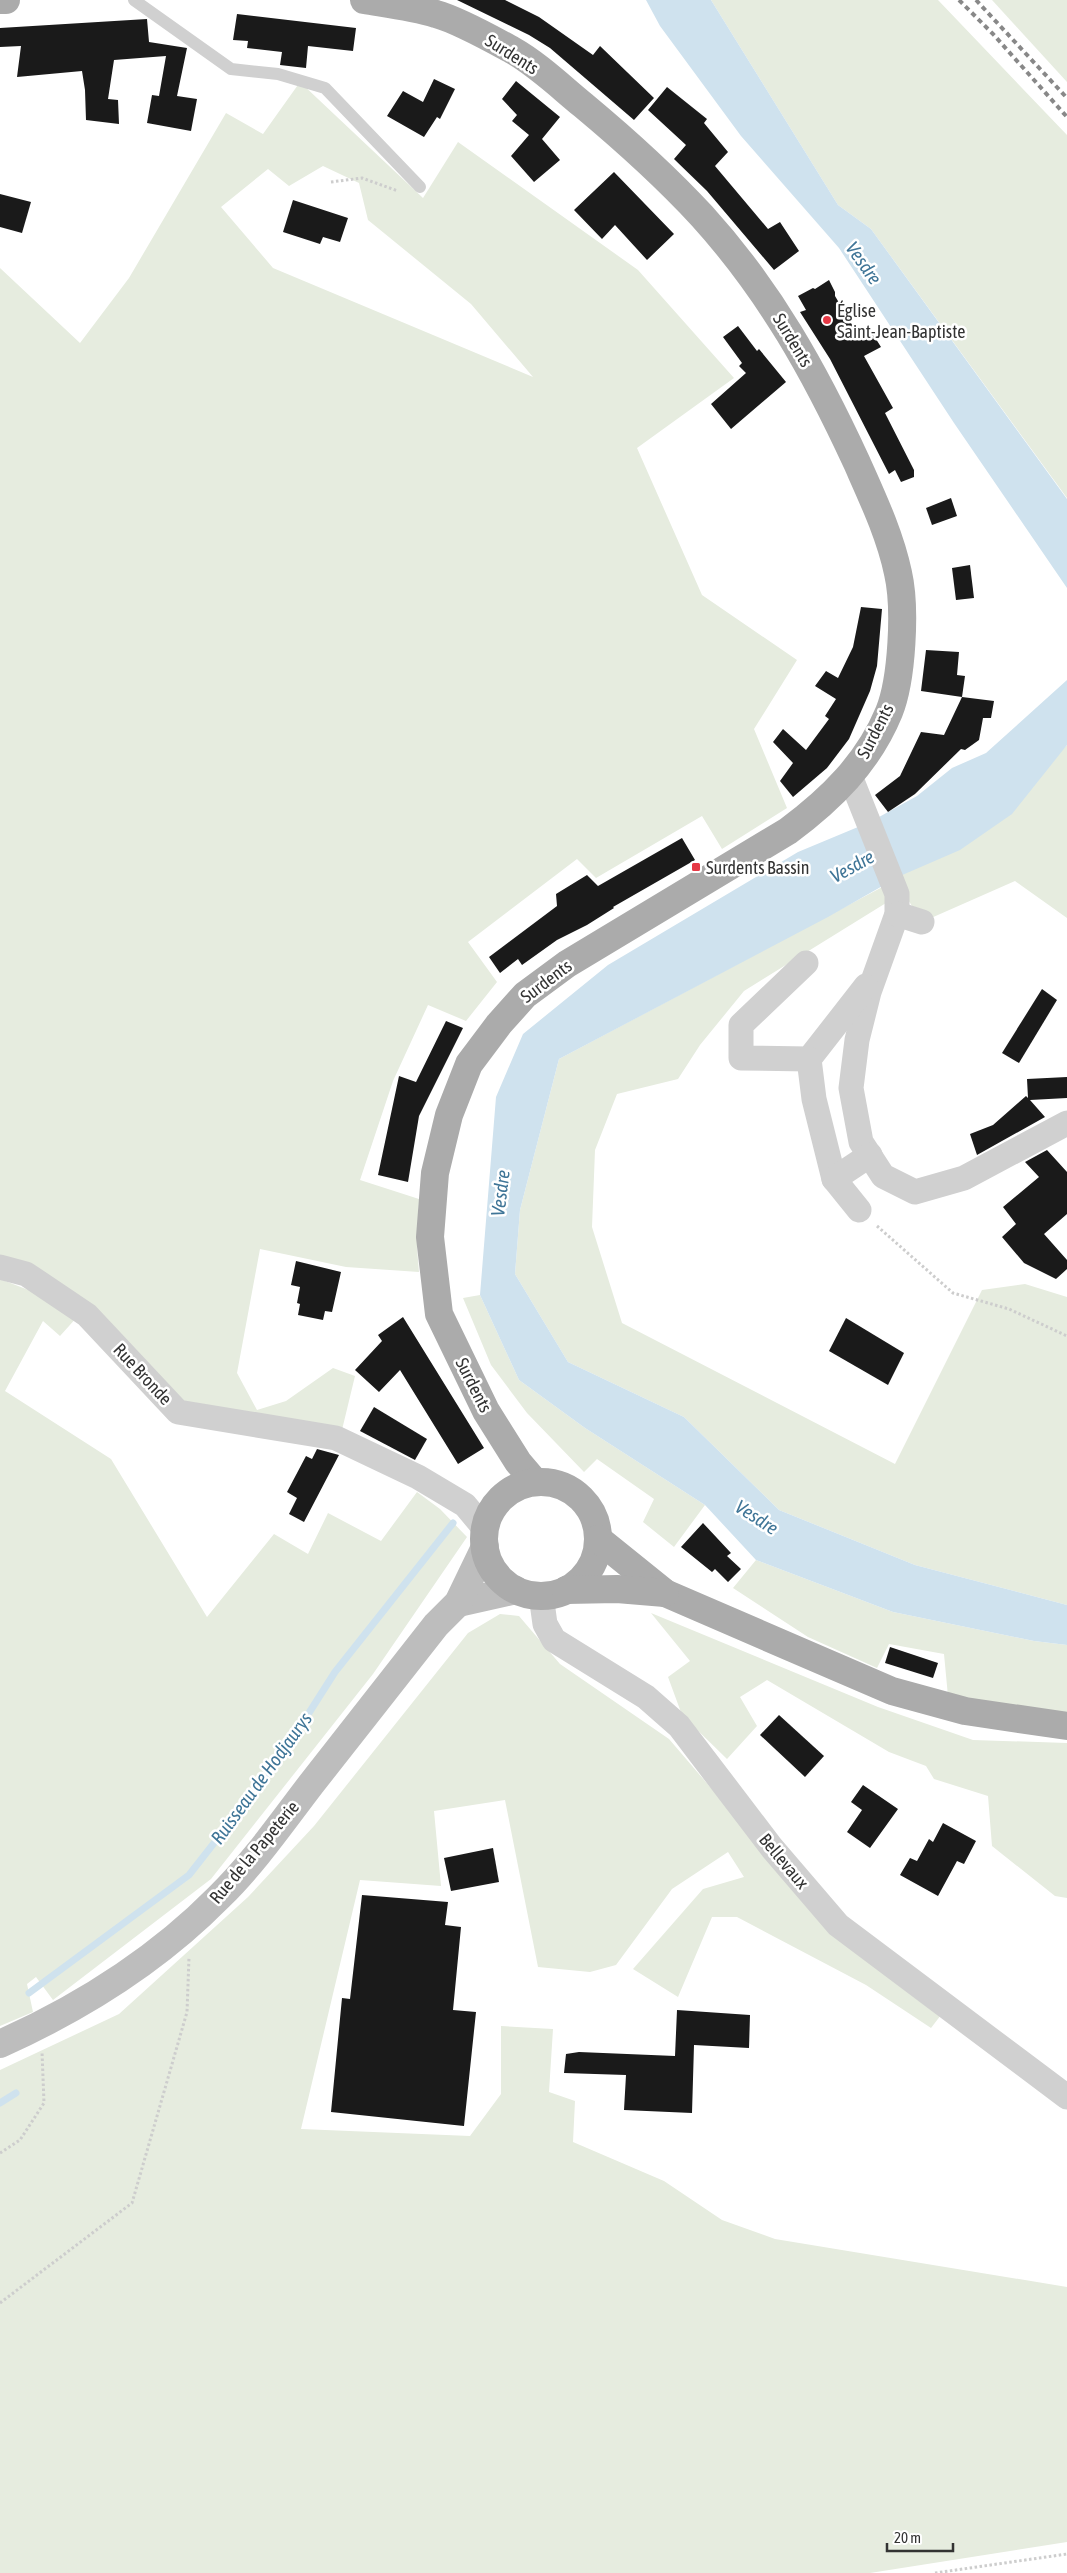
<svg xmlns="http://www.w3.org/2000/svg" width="1067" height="2573" viewBox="0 0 1067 2573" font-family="'Asap Condensed',sans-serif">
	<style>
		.green { fill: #e6ecdf; fill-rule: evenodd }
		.water { fill: #cfe2ee }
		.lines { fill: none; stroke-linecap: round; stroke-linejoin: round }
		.stream { stroke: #cfe2ee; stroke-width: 7 }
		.building { fill: #1a1a1a }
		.path { stroke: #cdcdcd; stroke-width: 3; stroke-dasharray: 2.5 2.5; stroke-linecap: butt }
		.lane { stroke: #d0d0d0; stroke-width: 12 }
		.street { stroke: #d0d0d0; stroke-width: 25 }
		.secondary { stroke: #bdbdbd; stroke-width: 28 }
		.primary { stroke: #ababab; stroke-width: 28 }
		.rail { stroke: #888; stroke-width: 4; stroke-dasharray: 5 4; stroke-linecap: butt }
		.poi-dot { fill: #e63946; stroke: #fff; stroke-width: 2 }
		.labels { text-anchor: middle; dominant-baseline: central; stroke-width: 5; stroke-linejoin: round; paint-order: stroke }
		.street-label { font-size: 18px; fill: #333; stroke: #fff }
		.poi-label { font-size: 18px; fill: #333; stroke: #fff; text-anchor: start }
		.water-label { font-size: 19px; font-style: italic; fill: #3f7597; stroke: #fff }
	</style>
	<rect width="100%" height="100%" fill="#fff"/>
	<g class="green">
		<path d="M 711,0 L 938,0 L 1067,135 L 1067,498 L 871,229 L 838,205 Z"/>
		<path d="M 992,0 L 1067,0 L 1067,82 Z"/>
		<path d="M 300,82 L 423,198 L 458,142 L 638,270 L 734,378 L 637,448 L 702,595 L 797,660 L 754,729 L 787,808 L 722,849 L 702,816 L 596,878 L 577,859 L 468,942 L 497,982 L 466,1021 L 428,1005 L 393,1081 L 360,1180 L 419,1199 L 417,1248 L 419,1272 L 346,1267 L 260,1249 L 237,1373 L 257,1410 L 286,1401 L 333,1368 L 355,1376 L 341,1434 L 183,1408 L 0,1260 L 0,268 L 80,343 L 129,278 L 226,113 L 263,134 ZM 323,166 L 359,183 L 368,220 L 471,304 L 533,377 L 273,268 L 221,207 L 268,169 L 289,186 Z"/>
		<path d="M 1067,745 L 1067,918 L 1015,881 L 922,922 L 895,879 L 1058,754 Z"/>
		<path d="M 888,884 L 886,903 L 744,991 L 700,1045 L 678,1079 L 617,1094 L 595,1150 L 592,1227 L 622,1323 L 895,1464 L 982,1290 L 1025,1284 L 1067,1297 L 1067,1605 L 915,1565 L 779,1510 L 684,1417 L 568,1362 L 515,1274 L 520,1210 L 559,1059 Z"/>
		<path d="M 0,1279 L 44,1296 L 78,1316 L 60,1336 L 43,1321 L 5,1391 L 111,1459 L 207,1617 L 274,1534 L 308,1554 L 328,1513 L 381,1541 L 417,1492 L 440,1509 L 467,1537 L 373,1674 L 211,1879 L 53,2000 L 36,1977 L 27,1984 L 33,2012 L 0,2026 Z"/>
		<path d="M 480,1295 L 519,1380 L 585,1428 L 705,1505 L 674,1547 L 643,1522 L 654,1499 L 597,1459 L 584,1472 L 527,1413 L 491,1365 L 463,1298 Z"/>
		<path d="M 756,1560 L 893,1612 L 1034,1641 L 1067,1645 L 1067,1720 L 949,1707 L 944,1654 L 889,1644 L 877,1668 L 808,1637 L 733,1588 Z"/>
		<path d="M 651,1613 L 878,1707 L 973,1740 L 1067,1743 L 1067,1898 L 1055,1896 L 992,1846 L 988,1796 L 934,1779 L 926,1766 L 889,1752 L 767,1680 L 740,1697 L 757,1726 L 727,1759 L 682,1715 L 668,1677 L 690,1661 Z"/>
		<path d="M 500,1614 L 519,1616 L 560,1664 L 669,1739 L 830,1927 L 941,2015 L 931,2028 L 866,1985 L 737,1917 L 712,1917 L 678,1997 L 633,1969 L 703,1889 L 744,1877 L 728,1852 L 672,1889 L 616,1965 L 590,1972 L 538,1967 L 505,1800 L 434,1811 L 441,1886 L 360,1880 L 301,2129 L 470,2136 L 501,2094 L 501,2026 L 553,2029 L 549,2092 L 575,2101 L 573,2142 L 664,2181 L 722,2220 L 775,2239 L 1067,2287 L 1067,2542 L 870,2573 L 0,2573 L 0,2070 L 119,2014 L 248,1897 L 314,1826 L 468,1633 Z"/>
	</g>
	<g class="water">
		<path d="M 646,0 L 711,0 L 838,205 L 871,229 L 1067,499 L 1067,588 L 954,423 L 839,248 L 741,136 L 660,26 Z"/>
		<path d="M 1067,680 L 1067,745 L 1012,814 L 960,850 L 900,876 L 828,917 L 559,1059 L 520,1210 L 515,1274 L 568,1362 L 684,1417 L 779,1510 L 915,1565 L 1067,1605 L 1067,1645 L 1034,1641 L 893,1612 L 756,1560 L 705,1505 L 585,1428 L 519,1380 L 480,1295 L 496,1097 L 523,1034 L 608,965 L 798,852 L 870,822 L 917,796 L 952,768 L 986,753 Z"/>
	</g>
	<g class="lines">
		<g class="stream">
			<path d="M 29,1993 L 189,1875 L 279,1760 L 335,1672 L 453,1523"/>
			<path d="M 0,2103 L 16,2093"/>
		</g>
	</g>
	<g class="building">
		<path d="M 457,0 L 505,0 L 539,17 L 593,55 L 600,46 L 654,98 L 634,120 L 550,48 L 529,35 Z"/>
		<path d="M 237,14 L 356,28 L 353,51 L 308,46 L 306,68 L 280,65 L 282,52 L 247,48 L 248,41 L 233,40 Z"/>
		<path d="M 147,19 L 149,42 L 187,48 L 177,96 L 197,99 L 191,131 L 147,123 L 152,95 L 159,96 L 166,56 L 114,60 L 108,99 L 118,100 L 119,124 L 86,120 L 85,90 L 82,71 L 17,77 L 21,46 L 0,47 L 0,28 Z"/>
		<path d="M 434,79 L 455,89 L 440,119 L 437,117 L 424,137 L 387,116 L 403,91 L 423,102 Z"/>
		<path d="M 516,81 L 560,117 L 542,139 L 560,160 L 534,182 L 511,156 L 529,135 L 512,121 L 517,115 L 502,99 Z"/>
		<path d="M 667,87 L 707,119 L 704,123 L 728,152 L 715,166 L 768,229 L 780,222 L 799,251 L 774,270 L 707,191 L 674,159 L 686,145 L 648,110 Z"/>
		<path d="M 614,172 L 674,234 L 647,260 L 615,225 L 602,239 L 574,210 Z"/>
		<path d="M 0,194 L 31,202 L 22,233 L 0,227 Z"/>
		<path d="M 293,200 L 348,218 L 340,242 L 323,237 L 320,244 L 283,232 Z"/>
		<path d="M 829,280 L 835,292 L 835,296 L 858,335 L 869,328 L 881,347 L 864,356 L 893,408 L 885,413 L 914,470 L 914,477 L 901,482 L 895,470 L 889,474 L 830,359 L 800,312 L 806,310 L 798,296 L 813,288 L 815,289 Z"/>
		<path d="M 738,326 L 757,351 L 759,349 L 786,382 L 731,429 L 711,404 L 746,373 L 739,366 L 742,363 L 723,337 Z"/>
		<path d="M 951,498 L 957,516 L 932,525 L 926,508 Z"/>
		<path d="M 970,565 L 974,598 L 956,600 L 952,568 Z"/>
		<path d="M 861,607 L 882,609 L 877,666 L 870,691 L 849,739 L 827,768 L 793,797 L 780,781 L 793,763 L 773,742 L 783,729 L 806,750 L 829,719 L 825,716 L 836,699 L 815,686 L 826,671 L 838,678 L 853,647 Z"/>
		<path d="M 926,650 L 959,652 L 957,675 L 965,676 L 962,697 L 921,691 Z"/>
		<path d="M 962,697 L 994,701 L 991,718 L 983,718 L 979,740 L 965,750 L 961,749 L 915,794 L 888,812 L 875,795 L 900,776 L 921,732 L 944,735 Z"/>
		<path d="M 682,838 L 695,860 L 613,907 L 614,908 L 587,925 L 557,940 L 522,965 L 518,959 L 500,973 L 489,957 L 557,906 L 556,894 L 587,875 L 598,886 Z"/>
		<path d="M 1042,989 L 1057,1000 L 1019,1063 L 1002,1053 Z"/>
		<path d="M 446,1021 L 463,1028 L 419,1116 L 408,1182 L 378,1175 L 399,1076 L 416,1082 Z"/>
		<path d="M 1067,1077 L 1067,1098 L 1030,1100 L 1045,1117 L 977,1155 L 970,1134 L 993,1125 L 1026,1096 L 1028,1098 L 1027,1079 Z"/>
		<path d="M 1047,1150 L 1067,1172 L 1067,1214 L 1044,1234 L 1067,1260 L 1067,1269 L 1056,1279 L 1024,1263 L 1002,1237 L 1016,1224 L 1003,1207 L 1039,1177 L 1025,1162 Z"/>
		<path d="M 296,1261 L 341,1272 L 332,1312 L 325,1311 L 323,1320 L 298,1315 L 300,1304 L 297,1303 L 300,1287 L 291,1285 Z"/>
		<path d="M 403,1317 L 484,1448 L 458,1464 L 400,1370 L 379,1392 L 355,1370 L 382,1341 L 378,1335 Z"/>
		<path d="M 846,1318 L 904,1353 L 888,1385 L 829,1351 Z"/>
		<path d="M 374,1407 L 427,1439 L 415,1460 L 360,1431 Z"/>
		<path d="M 317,1449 L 339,1455 L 304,1522 L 289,1514 L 297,1498 L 287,1492 L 306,1456 L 312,1459 Z"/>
		<path d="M 703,1523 L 731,1553 L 727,1556 L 741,1569 L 728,1582 L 715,1569 L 712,1572 L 681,1547 Z"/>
		<path d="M 890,1647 L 938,1663 L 933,1678 L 885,1663 Z"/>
		<path d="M 779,1715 L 824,1756 L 805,1777 L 760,1735 Z"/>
		<path d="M 863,1785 L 898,1809 L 870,1848 L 847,1832 L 862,1810 L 851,1802 Z"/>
		<path d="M 943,1823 L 976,1841 L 964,1864 L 957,1861 L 938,1896 L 900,1875 L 910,1858 L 917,1861 L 929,1839 L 933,1842 Z"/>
		<path d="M 493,1848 L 499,1882 L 451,1891 L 444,1858 Z"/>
		<path d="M 362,1895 L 448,1902 L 445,1925 L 461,1927 L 453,2010 L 476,2012 L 464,2126 L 331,2112 L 342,1998 L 350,1999 Z"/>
		<path d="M 677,2010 L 750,2015 L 749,2048 L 694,2045 L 692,2113 L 624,2110 L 626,2075 L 564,2073 L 566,2054 L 579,2052 L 675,2056 Z"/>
	</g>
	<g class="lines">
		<g class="path">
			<path d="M 331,182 L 362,178 L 398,191"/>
			<path d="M 877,1226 L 953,1293 L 1009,1309 L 1067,1336"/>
			<path d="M 0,2153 L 20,2140 L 44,2103 L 42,2052"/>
			<path d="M 0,2303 L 132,2203 L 187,2012 L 189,1957"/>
			<path d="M 935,2573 L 1067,2554"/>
		</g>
		<path class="lane" d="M 134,0 L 231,69 L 278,74 L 325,88 L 420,187"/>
		<g class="street">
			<path d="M 850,776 L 897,894 L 897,914 L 869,992 L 857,1040 L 851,1088 L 861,1142 L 883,1176 L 915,1192 L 964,1178 L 1067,1123"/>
			<path d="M 897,914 L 922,922"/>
			<path d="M 806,963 L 741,1025 L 741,1058 L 809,1059 L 866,986"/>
			<path d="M 809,1059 L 814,1099 L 834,1179 L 859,1210"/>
			<path d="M 834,1179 L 870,1155"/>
			<path d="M 0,1267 L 26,1274 L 87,1315 L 178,1412 L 336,1438 L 418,1477 L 465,1505 L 485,1529"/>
			<path d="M 541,1595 L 545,1624 L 554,1640 L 646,1697 L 679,1726 L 772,1848 L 838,1925 L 1067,2097"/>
		</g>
		<g class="secondary">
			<path d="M 458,1603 L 516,1590"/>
			<path d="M 0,2044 C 80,2008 157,1960 219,1897 C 254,1863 282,1822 312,1783 C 353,1730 395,1678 436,1625 L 458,1603 L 485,1547"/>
		</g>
		<g class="primary">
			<path d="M 0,0 L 6,0"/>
			<path d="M 364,0 C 388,4 413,7 436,14 C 458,20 492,39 512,50 C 537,64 561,87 583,105 C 625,140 665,176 702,216 C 770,291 815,372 857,463 C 873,499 890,535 898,573 C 906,608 902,680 889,712 C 868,763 831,799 788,831 L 567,964 L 525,995 L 499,1024 L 469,1064 L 449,1115 L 435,1173 L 430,1237 L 439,1314 L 486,1411 L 518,1462 L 535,1482"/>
			<circle cx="541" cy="1539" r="57"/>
			<path d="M 598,1539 L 665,1593 L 892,1691 L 965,1711 L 1067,1726"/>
			<path d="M 566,1590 L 617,1589 L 665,1593"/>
		</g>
		<g class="rail">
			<path d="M 959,0 L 993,34 L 1067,117"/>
			<path d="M 976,0 L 1067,98"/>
		</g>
	</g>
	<g class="poi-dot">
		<circle cx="827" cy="320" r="5"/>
		<rect x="691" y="862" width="10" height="10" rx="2.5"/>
	</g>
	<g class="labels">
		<g class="street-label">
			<text transform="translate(512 54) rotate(32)">Surdents</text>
			<text transform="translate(793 340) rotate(59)">Surdents</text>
			<text transform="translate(875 731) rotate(-63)">Surdents</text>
			<text transform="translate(546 981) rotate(-37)">Surdents</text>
			<text transform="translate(143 1374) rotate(47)">Rue Bronde</text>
			<text transform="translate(474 1385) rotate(63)">Surdents</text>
			<text transform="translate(254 1852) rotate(-50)">Rue de la Papeterie</text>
			<text transform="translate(784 1861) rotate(50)">Bellevaux</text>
		</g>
		<g class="poi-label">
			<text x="837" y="310">Église<tspan x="837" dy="21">Saint-Jean-Baptiste</tspan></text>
			<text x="706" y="867">Surdents Bassin</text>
		</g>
		<g class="water-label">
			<text transform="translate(864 263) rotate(55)">Vesdre</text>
			<text transform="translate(852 866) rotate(-29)">Vesdre</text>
			<text transform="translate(500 1193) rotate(-83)">Vesdre</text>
			<text transform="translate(757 1517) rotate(33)">Vesdre</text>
			<text transform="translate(261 1778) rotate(-54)">Ruisseau de Hodjaurys</text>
		</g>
	</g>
	<path d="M887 2543v8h66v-8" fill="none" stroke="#333333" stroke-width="2.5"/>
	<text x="894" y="2543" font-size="15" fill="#333333" stroke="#ffffff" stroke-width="4" paint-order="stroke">20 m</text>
</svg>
